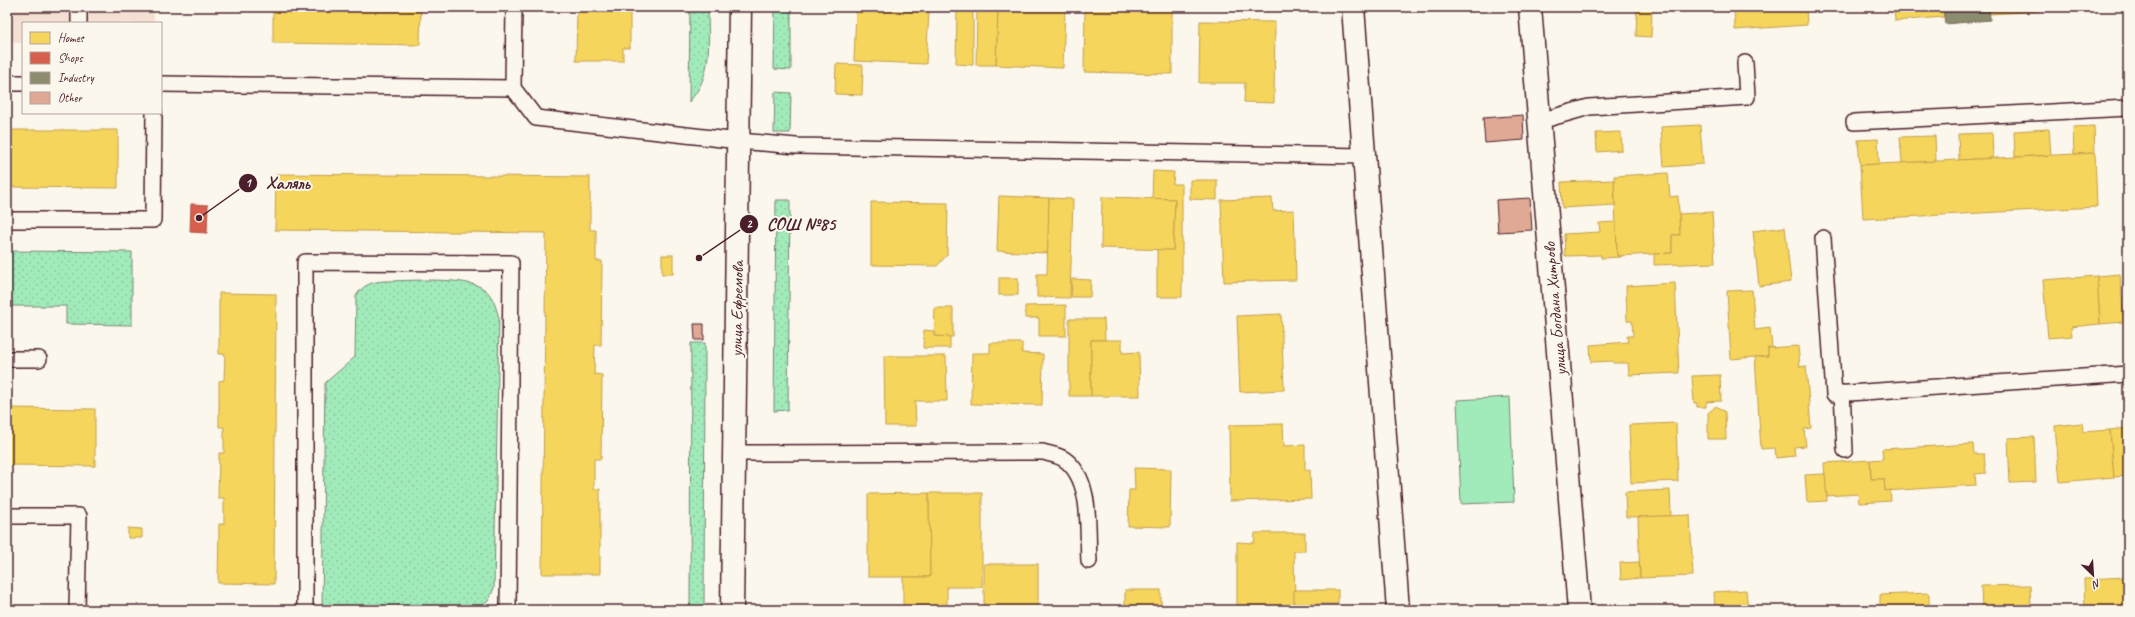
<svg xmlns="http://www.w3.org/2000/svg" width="2135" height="617" viewBox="0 0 2135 617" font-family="Caveat,sans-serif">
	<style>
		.built { fill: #f3e0d2 }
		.grass { fill: url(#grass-dots); stroke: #768572 }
		.pitch { fill: #a1ebba; stroke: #768572 }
		.homes { fill: #f6d55c; stroke: #c29e4d }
		.shops { fill: #d6604d; stroke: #ac4c43 }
		.industry { fill: #8c8c6e; stroke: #786b5a }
		.building { fill: #dfa995; stroke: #4a1f2b }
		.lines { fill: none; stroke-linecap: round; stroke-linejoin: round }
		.service-casing { stroke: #4a1f2b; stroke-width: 18 }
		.minor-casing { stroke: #4a1f2b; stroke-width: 25 }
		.tertiary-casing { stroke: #4a1f2b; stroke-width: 25 }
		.service { stroke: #fbf7ec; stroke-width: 15 }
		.minor { stroke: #fbf7ec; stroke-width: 22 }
		.tertiary { stroke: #fbf7ec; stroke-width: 22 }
		.labels { text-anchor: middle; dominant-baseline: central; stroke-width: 4; stroke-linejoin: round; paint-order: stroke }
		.street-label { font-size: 17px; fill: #4a1f2b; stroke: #fbf7ec }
		.leader { fill: none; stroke: #4a1f2b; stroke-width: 1.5 }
		.callout-dot { fill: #4a1f2b; stroke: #fbf7ec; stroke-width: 1.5 }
		.mark-label { font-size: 12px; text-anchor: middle; font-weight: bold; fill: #fff }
		.callout-label { font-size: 18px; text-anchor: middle; font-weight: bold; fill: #4a1f2b; stroke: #fbf7ec; stroke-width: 4; stroke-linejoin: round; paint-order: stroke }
	</style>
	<defs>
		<pattern id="grass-dots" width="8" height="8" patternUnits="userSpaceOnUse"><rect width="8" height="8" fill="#a1ebba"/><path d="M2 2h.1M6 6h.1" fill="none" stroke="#8cc9a0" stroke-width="1.8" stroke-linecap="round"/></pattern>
	</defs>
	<rect width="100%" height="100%" fill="#fbf7ec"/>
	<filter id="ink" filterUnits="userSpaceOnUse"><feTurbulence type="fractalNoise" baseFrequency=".025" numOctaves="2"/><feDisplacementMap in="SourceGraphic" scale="8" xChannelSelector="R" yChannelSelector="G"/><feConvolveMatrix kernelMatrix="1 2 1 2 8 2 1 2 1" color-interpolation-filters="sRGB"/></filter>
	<g filter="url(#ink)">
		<path class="built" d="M 7,7 L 154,7 L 154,23 L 23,23 L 23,43 L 7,43 Z"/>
		<g class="grass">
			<path d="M 690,7 L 708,7 C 708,42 714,74 689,102 Z"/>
			<path d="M 775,7 L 791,7 L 791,70 L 774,69 Z"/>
			<path d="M 775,92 L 791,93 L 790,133 L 774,133 Z"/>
			<path d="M 776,200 L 790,200 L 788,410 L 774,411 Z"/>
			<path d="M 7,251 L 132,252 L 132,325 L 66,324 L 66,306 L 7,306 Z"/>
			<path d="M 384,281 C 408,281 465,276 484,289 C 493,295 496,308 499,318 L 494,588 L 489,600 L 478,610 L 322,610 L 325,383 L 355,357 L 356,296 C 363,285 371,282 384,281 Z"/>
			<path d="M 691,343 L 705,343 L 704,610 L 690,610 Z"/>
		</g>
		<path class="pitch" d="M 1510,397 L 1514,502 L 1461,504 L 1457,400 Z"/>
		<g class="homes">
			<path d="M 273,7 L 421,7 L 420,45 L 273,43 Z"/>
			<path d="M 577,7 L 630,7 L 630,48 L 623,48 L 623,61 L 576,61 Z"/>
			<path d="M 957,7 L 973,7 L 973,65 L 956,64 Z"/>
			<path d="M 998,7 L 1065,7 L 1063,68 L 996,65 Z"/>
			<path d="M 1129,7 L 1169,7 L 1169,9 L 1172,10 L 1172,74 L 1084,72 L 1085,9 L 1129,9 Z"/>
			<path d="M 1637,7 L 1652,7 L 1651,37 L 1636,36 Z"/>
			<path d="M 1734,7 L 1806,7 L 1807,25 L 1735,30 Z"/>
			<path d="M 1894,7 L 1943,7 L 1944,17 L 1895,21 Z"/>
			<path d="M 1989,7 L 2038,7 L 2039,11 L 1990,14 Z"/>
			<path d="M 977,8 L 998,8 L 996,65 L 976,65 Z"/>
			<path d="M 856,9 L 929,12 L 926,64 L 854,61 Z"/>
			<path d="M 1200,21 L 1275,22 L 1274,103 L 1244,102 L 1245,83 L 1199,83 Z"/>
			<path d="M 836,64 L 863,65 L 862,95 L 835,94 Z"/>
			<path d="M 1700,125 L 1703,164 L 1664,167 L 1661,127 Z"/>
			<path d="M 2094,126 L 2095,153 L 2074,154 L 2073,127 Z"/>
			<path d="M 2049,129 L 2051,155 L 2015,157 L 2014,131 Z"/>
			<path d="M 7,130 L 118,130 L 118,188 L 7,187 Z"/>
			<path d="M 1621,132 L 1622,150 L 1597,152 L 1596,133 Z"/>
			<path d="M 1992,133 L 1993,158 L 1959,160 L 1958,134 Z"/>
			<path d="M 1935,136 L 1936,161 L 1902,163 L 1900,137 Z"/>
			<path d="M 1878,139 L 1879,164 L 1860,165 L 1858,140 Z"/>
			<path d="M 2095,153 L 2097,207 L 1863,219 L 1860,165 Z"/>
			<path d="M 1153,171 L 1174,172 L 1173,184 L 1182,184 L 1182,297 L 1157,297 L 1157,249 L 1173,250 L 1175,199 L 1152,199 Z"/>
			<path d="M 1668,173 L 1670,197 L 1678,196 L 1679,214 L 1680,235 L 1672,235 L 1672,253 L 1617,256 L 1614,176 Z"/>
			<path d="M 276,174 L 590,177 L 590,230 L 596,230 L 596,261 L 602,261 L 601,345 L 595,345 L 594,374 L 602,375 L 601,459 L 594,459 L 594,489 L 600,489 L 600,574 L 542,574 L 546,233 L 275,230 Z"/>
			<path d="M 1190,180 L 1217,180 L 1217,200 L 1190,199 Z"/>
			<path d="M 1614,180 L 1615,205 L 1562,208 L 1561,182 Z"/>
			<path d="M 999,196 L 1049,198 L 1048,253 L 997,251 Z"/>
			<path d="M 1102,197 L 1175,199 L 1173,250 L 1101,248 Z"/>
			<path d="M 1049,198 L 1073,199 L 1070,298 L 1037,297 L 1037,274 L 1047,274 Z"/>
			<path d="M 1272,198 L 1273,211 L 1294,210 L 1296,280 L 1224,282 L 1221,200 Z"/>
			<path d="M 871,202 L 948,203 L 947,255 L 937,266 L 871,265 Z"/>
			<path d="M 1712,212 L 1715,263 L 1654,265 L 1654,254 L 1672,253 L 1672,235 L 1680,235 L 1679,214 Z"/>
			<path d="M 1616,222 L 1617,256 L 1621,256 L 1621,257 L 1601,258 L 1601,255 L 1565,256 L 1564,234 L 1600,232 L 1599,223 Z"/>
			<path d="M 1785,227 L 1791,282 L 1759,286 L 1753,231 Z"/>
			<rect x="662" y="255" width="11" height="19"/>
			<path d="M 2120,274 L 2124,322 L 2100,324 L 2097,276 Z"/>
			<path d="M 2097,276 L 2100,324 L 2071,327 L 2072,336 L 2048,338 L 2043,280 Z"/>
			<rect x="999" y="278" width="19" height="17"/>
			<path d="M 1072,279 L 1091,280 L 1090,297 L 1071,297 Z"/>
			<path d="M 1675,283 L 1679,373 L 1629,375 L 1628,363 L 1613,363 L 1613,361 L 1591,362 L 1590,345 L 1628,342 L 1627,336 L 1633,336 L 1632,321 L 1627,321 L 1626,286 Z"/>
			<path d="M 1752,290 L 1755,330 L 1770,328 L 1772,347 L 1768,348 L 1768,356 L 1731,359 L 1727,291 Z"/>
			<path d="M 219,293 L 276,294 L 274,584 L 218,583 L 219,524 L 224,524 L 224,498 L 218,498 L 219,453 L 224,453 L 224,427 L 219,427 L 219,381 L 224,380 L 225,354 L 219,354 Z"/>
			<path d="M 1066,305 L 1066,336 L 1039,336 L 1039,318 L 1025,318 L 1025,306 Z"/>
			<path d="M 935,308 L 953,308 L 953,337 L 934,336 Z"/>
			<path d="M 1281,314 L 1284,390 L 1240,392 L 1237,316 Z"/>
			<path d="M 1069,319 L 1104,319 L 1105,340 L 1091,340 L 1091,396 L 1069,396 Z"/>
			<path d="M 924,330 L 934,331 L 934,336 L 950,337 L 950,348 L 923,348 Z"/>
			<path d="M 1091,340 L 1122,340 L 1122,353 L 1139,352 L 1140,396 L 1091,396 Z"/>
			<path d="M 990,343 L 1022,343 L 1022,353 L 1043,354 L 1042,405 L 971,404 L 972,353 L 990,353 Z"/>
			<path d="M 1798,346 L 1800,367 L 1806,366 L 1811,428 L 1804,429 L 1806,446 L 1794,447 L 1795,456 L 1776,458 L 1775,448 L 1761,449 L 1755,357 L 1768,356 L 1768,348 Z"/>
			<path d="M 884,356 L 946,356 L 947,401 L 915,401 L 916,426 L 885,426 Z"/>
			<path d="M 1720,375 L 1721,401 L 1706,402 L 1706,407 L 1697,407 L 1697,403 L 1694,403 L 1692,376 Z"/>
			<path d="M 1716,406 L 1725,412 L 1726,439 L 1708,439 L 1708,413 Z"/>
			<path d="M 7,408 L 95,409 L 95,466 L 7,465 Z"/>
			<path d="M 1676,423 L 1678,481 L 1631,483 L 1629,425 Z"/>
			<path d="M 2082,423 L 2083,432 L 2110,430 L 2114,477 L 2060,482 L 2055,426 Z"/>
			<path d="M 1283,424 L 1284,446 L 1305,445 L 1305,470 L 1310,470 L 1311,499 L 1230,501 L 1229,425 Z"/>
			<path d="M 2128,428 L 2128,476 L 2114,477 L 2110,430 Z"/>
			<path d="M 2034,437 L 2036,482 L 2010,483 L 2008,438 Z"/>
			<path d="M 1973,444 L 1974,454 L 1984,454 L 1986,473 L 1975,474 L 1976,485 L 1885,491 L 1884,479 L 1871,479 L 1870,460 L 1883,459 L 1882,449 Z"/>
			<path d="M 1870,460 L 1871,479 L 1884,479 L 1885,491 L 1890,490 L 1891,501 L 1859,503 L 1858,494 L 1826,496 L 1824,463 Z"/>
			<path d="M 1134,468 L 1171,469 L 1170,527 L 1128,526 L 1129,490 L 1135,490 Z"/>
			<path d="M 1825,474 L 1827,501 L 1807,502 L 1805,475 Z"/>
			<path d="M 1670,490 L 1671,516 L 1626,517 L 1625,492 Z"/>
			<path d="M 929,493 L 930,577 L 868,577 L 868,494 Z"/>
			<path d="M 929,493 L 982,493 L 982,587 L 947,587 L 947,606 L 903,606 L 903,577 L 930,577 Z"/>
			<path d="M 1690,515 L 1693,576 L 1640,578 L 1638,517 Z"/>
			<path d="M 128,528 L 142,529 L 142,538 L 128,538 Z"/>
			<path d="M 1255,533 L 1305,533 L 1305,551 L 1294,551 L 1295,606 L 1237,607 L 1237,542 L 1254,543 Z"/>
			<path d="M 1639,562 L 1640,578 L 1621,580 L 1620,563 Z"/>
			<rect x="984" y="564" width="54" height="46"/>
			<path d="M 2128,577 L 2128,610 L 2085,610 L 2084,579 Z"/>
			<path d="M 2030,585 L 2031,610 L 1982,610 L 1981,586 Z"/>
			<rect x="1125" y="590" width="36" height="20"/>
			<rect x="1294" y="590" width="44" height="14"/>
			<path d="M 1746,590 L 1748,610 L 1715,610 L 1714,592 Z"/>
			<path d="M 1929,593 L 1929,610 L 1880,610 L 1880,595 Z"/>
			<path d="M 574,607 L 624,608 L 624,610 L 574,610 Z"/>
		</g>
		<path class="shops" d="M 191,204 L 208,205 L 207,233 L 190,232 Z"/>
		<path class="industry" d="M 1943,7 L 1989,7 L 1990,20 L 1945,24 Z"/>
		<g class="building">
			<path d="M 1523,115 L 1524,140 L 1485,143 L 1483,118 Z"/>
			<path d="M 1530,198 L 1532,230 L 1498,232 L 1496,200 Z"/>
			<path d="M 694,324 L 704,324 L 704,340 L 695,340 Z"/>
		</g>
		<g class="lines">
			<defs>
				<g id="service">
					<path d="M 514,7 L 513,88 L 536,118 L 739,141 L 796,146 L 1365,156"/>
					<path d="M 79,23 L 79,7"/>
					<path d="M 7,83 L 23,83"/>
					<path d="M 161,84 L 513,88"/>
					<path d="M 1540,121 L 1589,107 L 1747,97 L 1745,63"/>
					<path d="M 1854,122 L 2128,108"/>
					<path d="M 7,220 L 153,220 L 154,113"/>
					<path d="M 1823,238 L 1834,394 L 2128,374"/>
					<path d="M 7,359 L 39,359"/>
					<path d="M 1842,393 L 1845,450"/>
					<path d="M 735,453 L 1043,452 C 1049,454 1058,455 1064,459 C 1093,479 1087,530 1089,561"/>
					<path d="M 7,516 L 79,516 L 77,610"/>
					<path d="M 305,610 L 305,262 L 511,263 L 508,610"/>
				</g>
				<g id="minor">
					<path d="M 1353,7 L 1398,610"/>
					<path d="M 1530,7 L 1579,610"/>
				</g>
				<path id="tertiary" d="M 732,610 L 740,7"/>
			</defs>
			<use href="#service" class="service-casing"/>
			<use href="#minor" class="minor-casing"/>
			<use href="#tertiary" class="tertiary-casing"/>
			<use href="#service" class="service"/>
			<use href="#minor" class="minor"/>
			<use href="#tertiary" class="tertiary"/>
		</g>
	</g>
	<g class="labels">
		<g class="street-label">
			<text transform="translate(737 309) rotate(-89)">улица Ефремова</text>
			<text transform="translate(1555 309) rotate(-95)">улица Богдана Хитрово</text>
		</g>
	</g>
	<path class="leader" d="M199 218L248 183M699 258L749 224"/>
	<g class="callout-dot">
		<circle cx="199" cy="218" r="4"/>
		<circle cx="699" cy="258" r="4"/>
		<circle cx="248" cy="183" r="10"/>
		<circle cx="749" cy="224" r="10"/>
	</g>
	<g class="mark-label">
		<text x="248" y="187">1</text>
		<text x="749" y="228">2</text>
	</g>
	<g class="callout-label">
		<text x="288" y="189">Халяль</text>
		<text x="801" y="230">СОШ №85</text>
	</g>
	<rect width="2135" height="617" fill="none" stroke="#fbf7ec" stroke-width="24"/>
	<rect x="12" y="12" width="2111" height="593" fill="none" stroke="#4a1f2b" stroke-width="1.5" filter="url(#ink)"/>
	<rect x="22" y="22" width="140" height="92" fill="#fbf7ec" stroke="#b4a19f"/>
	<rect x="30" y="32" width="20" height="12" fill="#f6d55c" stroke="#b4a19f"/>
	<text x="58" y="42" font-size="12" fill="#4a1f2b">Homes</text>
	<rect x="30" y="52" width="20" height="12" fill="#d6604d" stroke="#b4a19f"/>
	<text x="58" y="62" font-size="12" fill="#4a1f2b">Shops</text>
	<rect x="30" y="72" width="20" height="12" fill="#8c8c6e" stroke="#b4a19f"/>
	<text x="58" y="82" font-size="12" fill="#4a1f2b">Industry</text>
	<rect x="30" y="92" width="20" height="12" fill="#dfa995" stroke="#b4a19f"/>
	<text x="58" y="102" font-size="12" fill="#4a1f2b">Other</text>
	<g transform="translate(2093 575) rotate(155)" stroke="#fbf7ec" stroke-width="3" paint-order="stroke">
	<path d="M0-3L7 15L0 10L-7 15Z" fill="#4a1f2b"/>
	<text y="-6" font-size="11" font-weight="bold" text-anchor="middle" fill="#4a1f2b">N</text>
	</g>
</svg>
